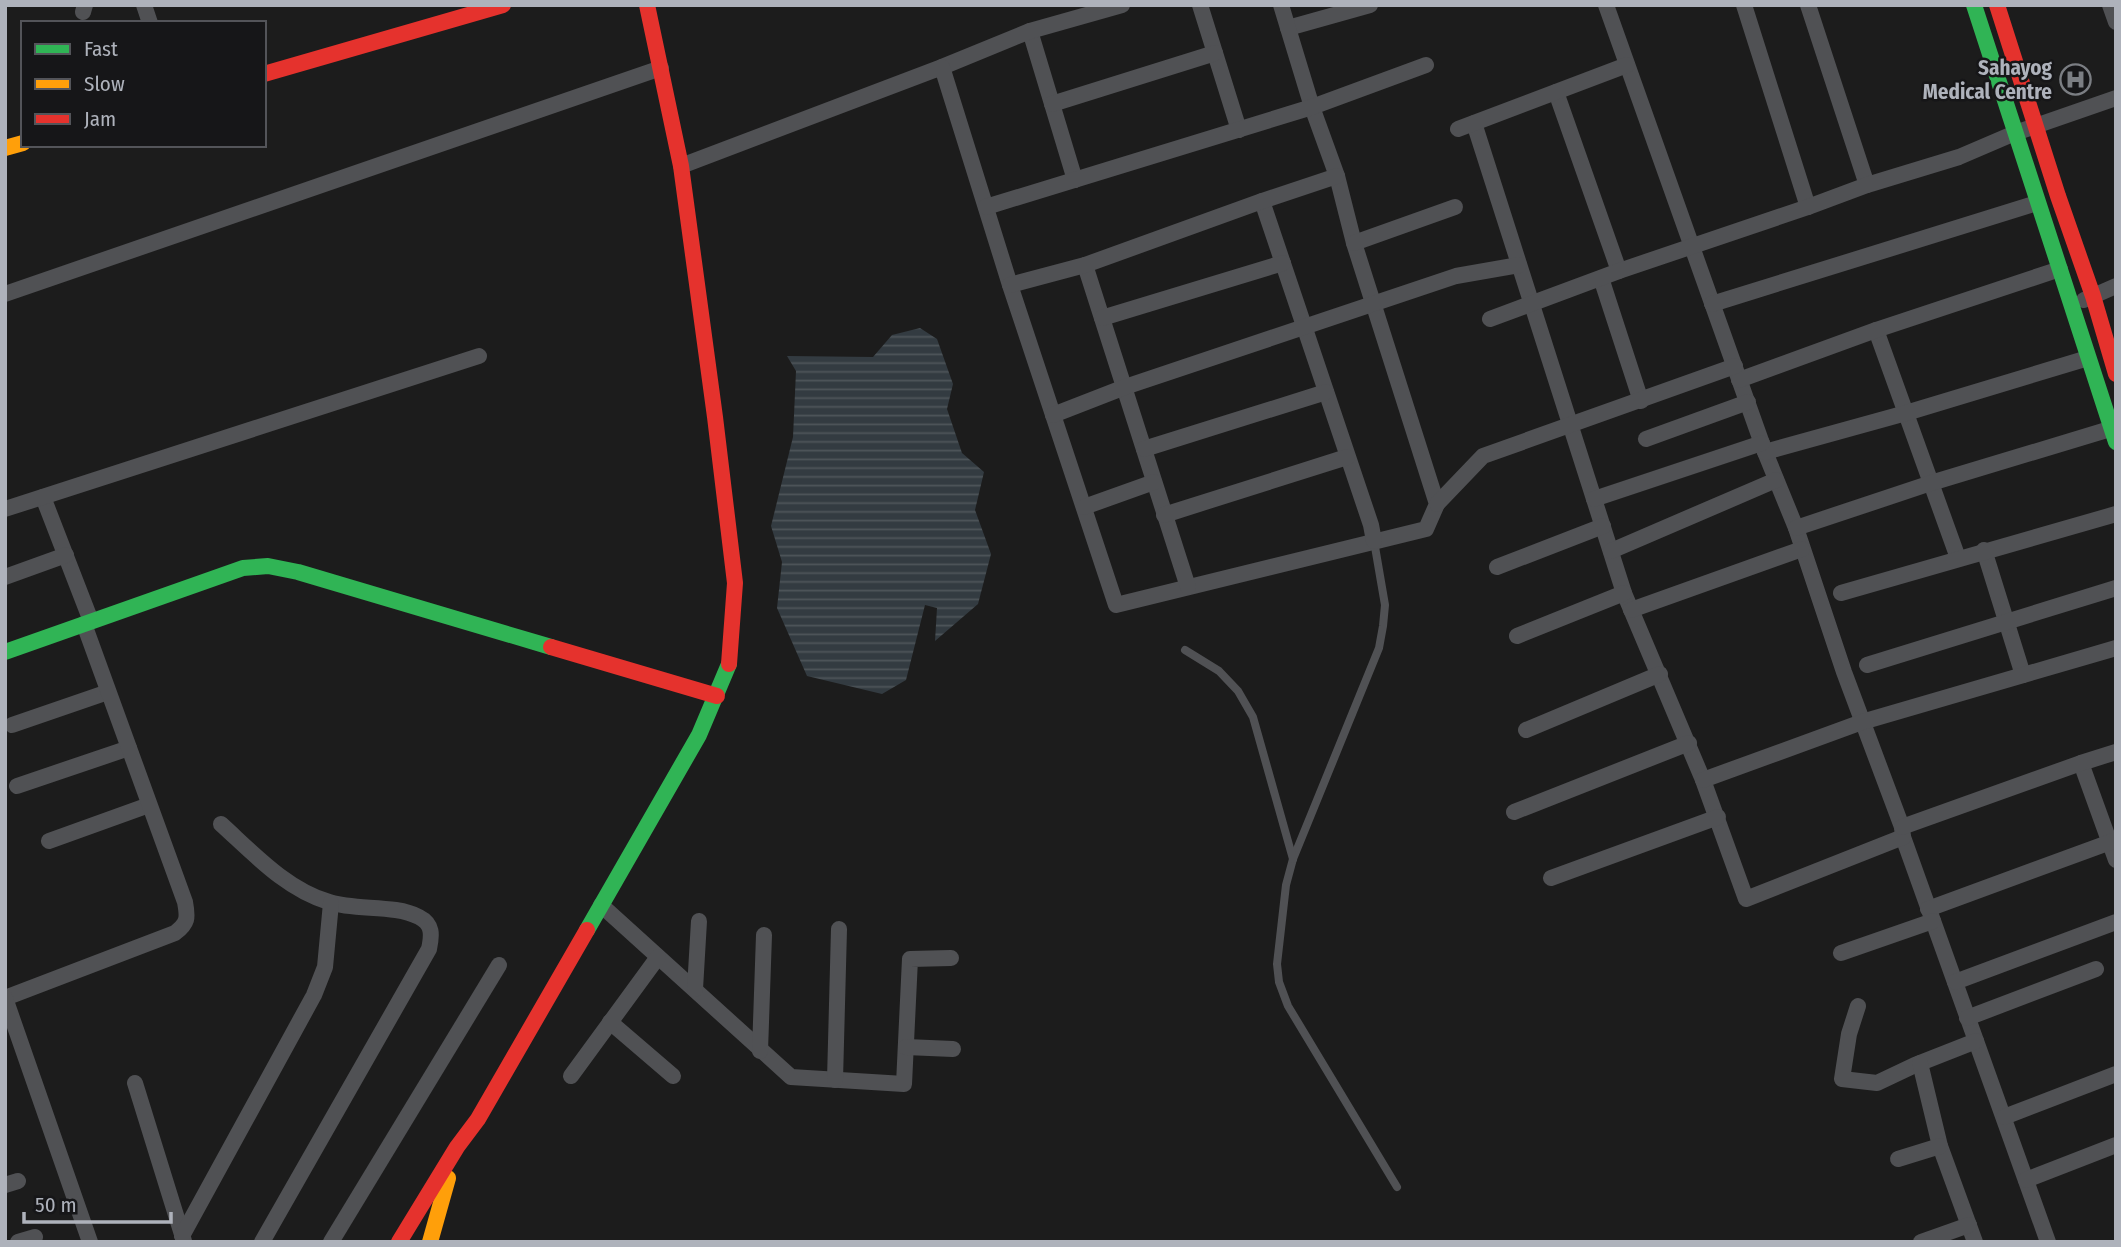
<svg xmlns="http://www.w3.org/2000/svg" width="2121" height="1247" viewBox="0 0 2121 1247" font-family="'Fira Sans Condensed',sans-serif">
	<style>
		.water { fill: url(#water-rules) }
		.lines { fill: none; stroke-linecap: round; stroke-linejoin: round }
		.lane { stroke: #505154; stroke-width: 8 }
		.street { stroke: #505154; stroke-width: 16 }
		.fast { stroke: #30b455; stroke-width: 16 }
		.slow { stroke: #ff9f0a; stroke-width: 16 }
		.jam { stroke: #e5322d; stroke-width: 16 }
		.labels { text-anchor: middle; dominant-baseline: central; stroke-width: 5; stroke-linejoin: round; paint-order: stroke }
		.poi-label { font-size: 21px; font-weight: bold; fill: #aeb2bb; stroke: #161618; text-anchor: end }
	</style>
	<defs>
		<pattern id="water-rules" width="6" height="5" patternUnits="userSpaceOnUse" patternTransform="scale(1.75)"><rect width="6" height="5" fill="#333b41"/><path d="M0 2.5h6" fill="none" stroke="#4e555a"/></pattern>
	</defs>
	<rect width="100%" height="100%" fill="#1c1c1c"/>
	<path class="water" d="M 920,328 L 937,339 L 953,384 L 947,409 L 962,453 L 984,472 L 975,510 L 991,554 L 978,604 L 935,641 L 937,608 L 925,605 L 906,680 L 882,694 L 807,676 L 777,608 L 782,562 L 771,526 L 793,437 L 796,371 L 787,356 L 873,357 L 892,335 Z"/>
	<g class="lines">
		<g class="lane">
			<path d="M 1374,541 L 1385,605 L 1383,626 L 1379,648 L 1293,859 L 1286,885 L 1277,964 L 1279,982 L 1288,1006 L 1397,1187"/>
			<path d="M 1185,650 L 1219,671 L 1238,691 L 1253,717 L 1293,859"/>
		</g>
		<g class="street">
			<path d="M 144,5 L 150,23"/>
			<path d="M 1200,5 L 1239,130"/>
			<path d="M 1606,5 L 1765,452 L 1796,528 L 1844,672 L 1902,827 L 1903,837 L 2048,1242"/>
			<path d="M 1744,5 L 1808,207"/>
			<path d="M 1808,5 L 1867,185"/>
			<path d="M 2110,5 L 2116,22"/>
			<path d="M 83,12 L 85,5"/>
			<path d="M 1288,28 L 1370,5"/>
			<path d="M 1030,31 L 1075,180"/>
			<path d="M 942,67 L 1030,31 L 1122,5"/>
			<path d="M 1556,92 L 1619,271"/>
			<path d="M 1052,104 L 1215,53"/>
			<path d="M 1474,123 L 1624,593 L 1703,780 L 1746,899 L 1903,837"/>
			<path d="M 1458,129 L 1627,65"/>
			<path d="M 681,166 L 942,67 L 1010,285 L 1116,605 L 1426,529 L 1437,504 L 1354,243 L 1337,176 L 1312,107 L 1281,5"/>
			<path d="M 1262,201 L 1371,525 L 1374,541"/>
			<path d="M 986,207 L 1312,107 L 1426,65"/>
			<path d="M 1354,243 L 1455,207"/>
			<path d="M 1085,265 L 1188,587"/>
			<path d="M 1601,278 L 1641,401"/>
			<path d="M 1010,285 L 1085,265 L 1262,201 L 1337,176"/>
			<path d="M 5,294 L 661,68"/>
			<path d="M 2084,300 L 2116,286"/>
			<path d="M 1712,304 L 2037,203"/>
			<path d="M 1102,318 L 1283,263"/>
			<path d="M 1490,319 L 1619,271 L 1808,207 L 1867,185 L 1959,157 L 2015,133 L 2116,98"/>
			<path d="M 1876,330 L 1958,558"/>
			<path d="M 1739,380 L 1876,330 L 2060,269"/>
			<path d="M 1053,415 L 1125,387 L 1456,276 L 1519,265"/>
			<path d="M 1646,439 L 1748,402"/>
			<path d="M 1144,449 L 1326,392"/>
			<path d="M 1765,452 L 1906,413 L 2088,358"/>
			<path d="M 43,497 L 91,621"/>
			<path d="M 1594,499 L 1762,443"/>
			<path d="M 1437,504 L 1483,456 L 1735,366"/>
			<path d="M 1084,507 L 1154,482"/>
			<path d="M 5,509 L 479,356"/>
			<path d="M 1164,515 L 1347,457"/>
			<path d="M 1796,528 L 1931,483 L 2110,429"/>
			<path d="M 1984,550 L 2023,675"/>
			<path d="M 1611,551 L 1776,480"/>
			<path d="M 1497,567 L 1603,526"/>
			<path d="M 5,577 L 66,555"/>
			<path d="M 1841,593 L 2116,514"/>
			<path d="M 1631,610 L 1802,549"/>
			<path d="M 1517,636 L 1624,593"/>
			<path d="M 1867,665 L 2116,588"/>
			<path d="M 12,725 L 108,692"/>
			<path d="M 1526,730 L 1660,674"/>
			<path d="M 2081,763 L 2116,860"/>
			<path d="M 1703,780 L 1862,722 L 2116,648"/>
			<path d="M 17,786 L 129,748"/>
			<path d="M 1514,812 L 1689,743"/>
			<path d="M 221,824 C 254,854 286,889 329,902 C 357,911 394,904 419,917 C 433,924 432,935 429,949 L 262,1242"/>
			<path d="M 1902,827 L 2081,763 L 2116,752"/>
			<path d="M 49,841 L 149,805"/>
			<path d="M 1551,878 L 1718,817"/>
			<path d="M 601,905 L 791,1077 L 904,1084 L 910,959 L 951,958"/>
			<path d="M 1928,909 L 2116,840"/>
			<path d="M 1841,953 L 1933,921"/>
			<path d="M 1955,982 L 2116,922"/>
			<path d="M 695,989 L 699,921"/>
			<path d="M 5,998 L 175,933 C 188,923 188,918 185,902 L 84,624"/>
			<path d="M 5,998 L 90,1242"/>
			<path d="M 1858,1006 L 1849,1034 L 1842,1079 L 1877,1083 L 1915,1065 L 1976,1041"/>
			<path d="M 1967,1018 L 2096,969"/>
			<path d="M 610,1022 L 673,1076"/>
			<path d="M 906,1047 L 953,1049"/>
			<path d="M 760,1051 L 764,935"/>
			<path d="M 1920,1063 L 1940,1146 L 1975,1242"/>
			<path d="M 571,1076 L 658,957"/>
			<path d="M 835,1080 L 839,929"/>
			<path d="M 135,1083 L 184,1241"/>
			<path d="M 2004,1117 L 2116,1074"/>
			<path d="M 1898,1159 L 1940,1146"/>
			<path d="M 2026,1180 L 2116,1145"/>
			<path d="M 5,1185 L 18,1181"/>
			<path d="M 182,1236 L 314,995 L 325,967 L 331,903"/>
			<path d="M 18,1242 L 35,1237"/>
			<path d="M 331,1242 L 499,965"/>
			<path d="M 1921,1242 L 1969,1225"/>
		</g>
		<g class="fast">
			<path d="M 1974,5 L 2116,442"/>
			<path d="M 5,652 L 243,568 L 268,566 L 298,572 L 551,647"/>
			<path d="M 587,930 L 699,735 L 729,664"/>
		</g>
		<g class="slow">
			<path d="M 5,148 L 23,143"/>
			<path d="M 430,1242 L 448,1178"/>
		</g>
		<g class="jam">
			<path d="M 647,5 L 681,166 L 715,417 L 735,583 L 729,664"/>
			<path d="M 1997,5 L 2058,196 L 2093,296 L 2116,374"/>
			<path d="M 264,74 L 503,5"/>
			<path d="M 551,647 L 717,696"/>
			<path d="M 399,1242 L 457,1147 L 478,1119 L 587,930"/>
		</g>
	</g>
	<defs>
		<symbol id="hospital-ring" viewBox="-11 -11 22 22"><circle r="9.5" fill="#161618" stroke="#7b7e83" stroke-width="1.5"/><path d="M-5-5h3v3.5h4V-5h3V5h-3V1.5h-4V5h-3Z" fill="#7b7e83"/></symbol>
	</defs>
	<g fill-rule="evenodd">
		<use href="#hospital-ring" x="2058" y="62" width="35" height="35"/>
	</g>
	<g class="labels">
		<g class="poi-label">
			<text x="2052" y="68">Sahayog<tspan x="2052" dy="24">Medical Centre</tspan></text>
		</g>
	</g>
	<rect width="2121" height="1247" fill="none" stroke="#aeb2bb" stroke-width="14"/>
	<rect x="21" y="21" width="245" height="126" fill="#161618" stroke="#535459" stroke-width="2"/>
	<rect x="35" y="44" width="35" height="10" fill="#30b455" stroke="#535459" stroke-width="2"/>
	<text x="84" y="56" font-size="21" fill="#aeb2bb">Fast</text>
	<rect x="35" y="79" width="35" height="10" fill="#ff9f0a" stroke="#535459" stroke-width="2"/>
	<text x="84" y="91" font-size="21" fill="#aeb2bb">Slow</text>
	<rect x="35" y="114" width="35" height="10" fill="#e5322d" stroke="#535459" stroke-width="2"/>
	<text x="84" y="126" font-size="21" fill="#aeb2bb">Jam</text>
	<path d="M24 1212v10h147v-10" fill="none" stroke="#aeb2bb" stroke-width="3.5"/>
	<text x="35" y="1212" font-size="21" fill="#aeb2bb" stroke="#161618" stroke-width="5" paint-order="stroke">50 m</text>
</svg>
